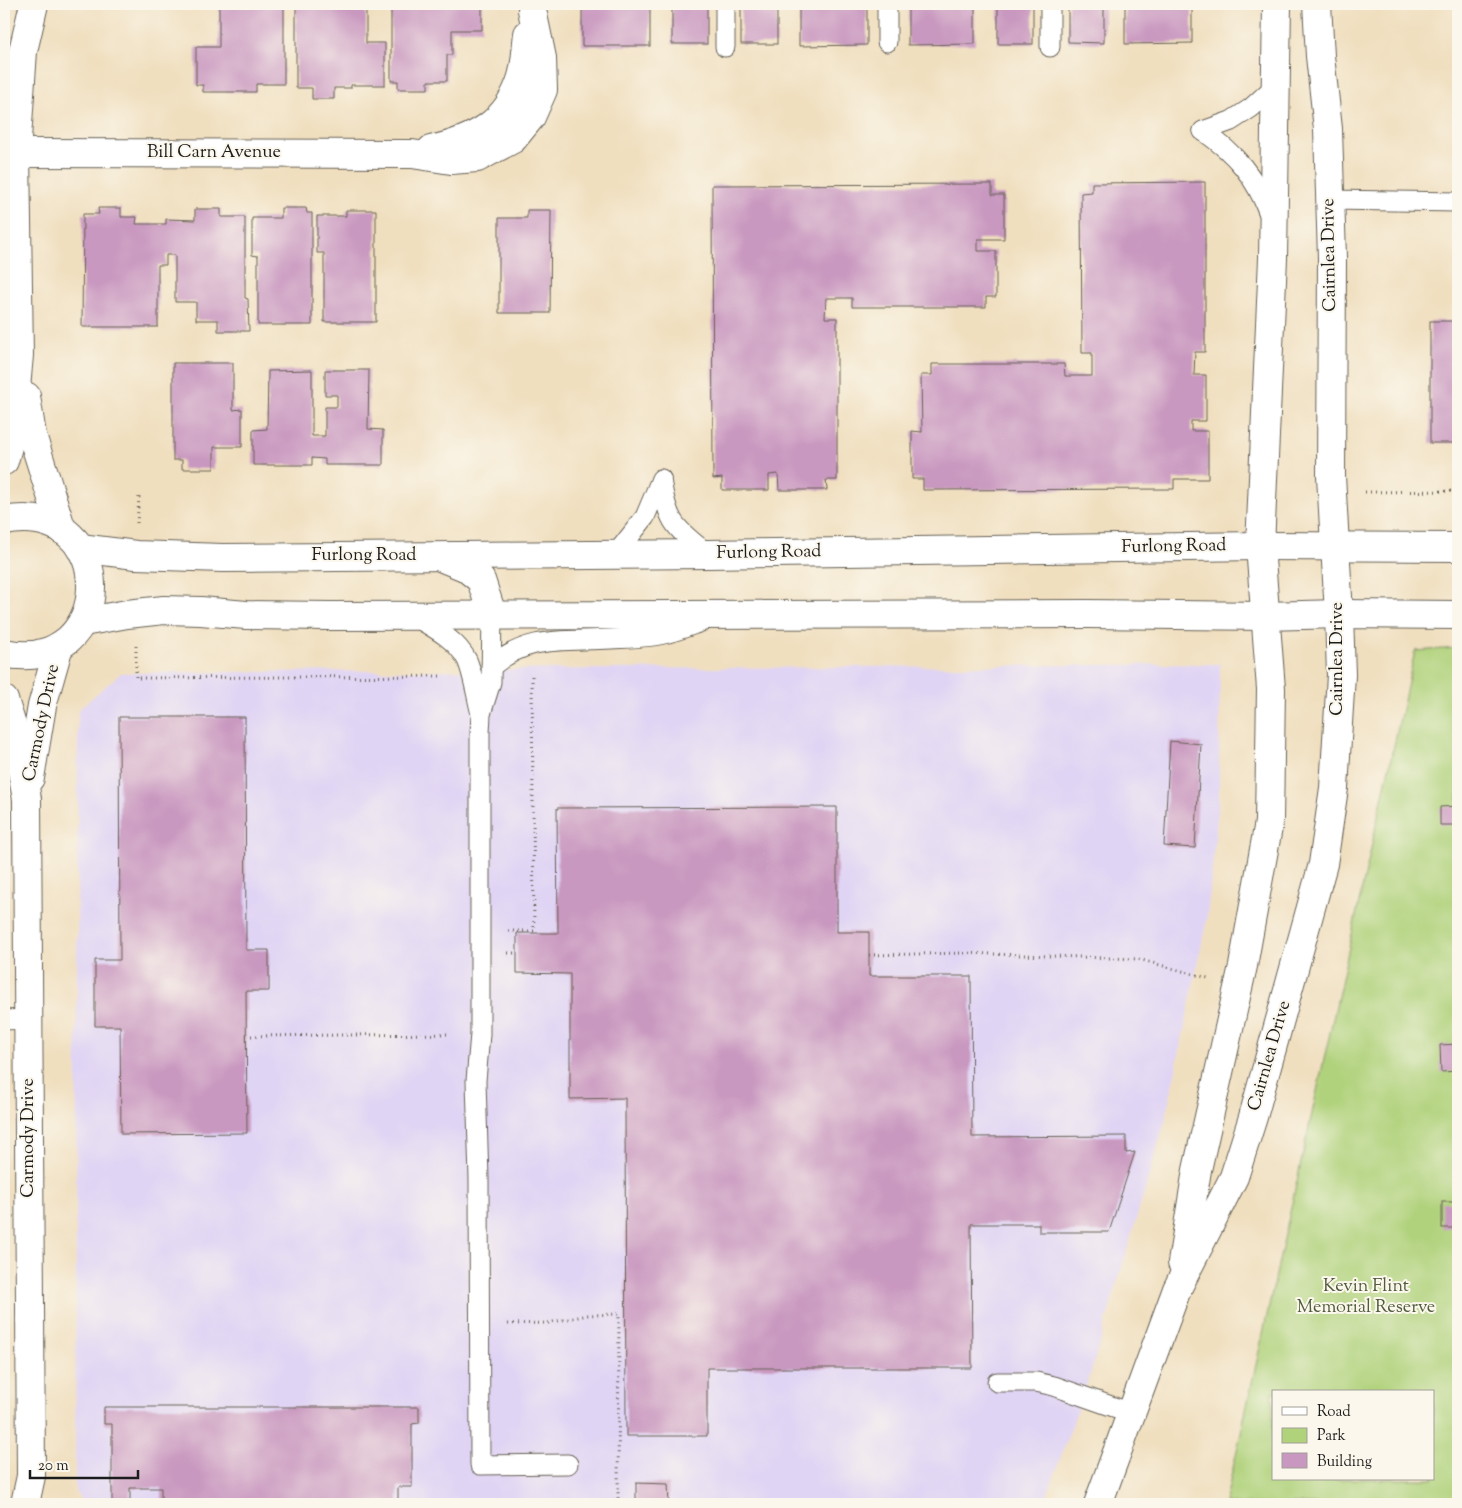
<svg xmlns="http://www.w3.org/2000/svg" width="1462" height="1508" viewBox="0 0 1462 1508" font-family="'Sorts Mill Goudy',serif">
	<style>
		.built { fill: #e0d4f4 }
		.green { fill: #b0d27b; stroke: #66774c; fill-rule: evenodd }
		.building { fill: #c998c0 }
		.lines { fill: none; stroke-linecap: round; stroke-linejoin: round }
		.lane-casing { stroke: #666055; stroke-width: 21 }
		.street-casing { stroke: #666055; stroke-width: 30 }
		.secondary-casing { stroke: #666055; stroke-width: 30 }
		.path { stroke: #666055; stroke-width: 3; stroke-dasharray: 1 4; stroke-linecap: butt }
		.lane { stroke: #fff; stroke-width: 19 }
		.street { stroke: #fff; stroke-width: 28 }
		.secondary { stroke: #fff; stroke-width: 28 }
		.labels { text-anchor: middle; dominant-baseline: central; stroke-width: 4; stroke-linejoin: round; paint-order: stroke }
		.street-label { font-size: 18px; fill: #1c1c1c; stroke: #fbf7ec }
		.park-label { font-size: 18px; fill: #505c3d; stroke: #fbf7ec }
	</style>
	<rect width="100%" height="100%" fill="#fbf7ec"/>
	<filter id="ink" filterUnits="userSpaceOnUse"><feTurbulence type="fractalNoise" baseFrequency=".02" numOctaves="2"/><feDisplacementMap in="SourceGraphic" scale="10" xChannelSelector="R" yChannelSelector="G"/><feConvolveMatrix kernelMatrix="1 2 1 2 8 2 1 2 1" color-interpolation-filters="sRGB"/></filter>
	<filter id="wash" filterUnits="userSpaceOnUse"><feTurbulence type="fractalNoise" baseFrequency=".0096" numOctaves="4" result="noise"/><feDisplacementMap in="SourceGraphic" scale="20" xChannelSelector="R" yChannelSelector="G"/><feGaussianBlur stdDeviation="1.12" result="paint"/><feColorMatrix in="noise" values="0 0 0 0 0 0 0 0 0 0 0 0 0 0 0 0 0 1.4 0 .05"/><feComposite in="paint" operator="in"/></filter>
	<g filter="url(#wash)">
		<rect width="100%" height="100%" fill="#f0dfbf"/>
		<path class="built" d="M 1220,664 L 1219,798 L 1207,918 L 1166,1118 L 1092,1369 L 1044,1504 L 83,1504 L 75,1490 L 78,710 L 121,673 Z"/>
		<path class="green" d="M 1458,648 L 1458,1504 L 1225,1504 L 1415,651 ZM 1273,1392 L 1433,1392 L 1433,1479 L 1273,1479 Z"/>
		<g id="blocks">
			<g class="building">
				<path d="M 219,4 L 284,4 L 284,84 L 256,84 L 256,92 L 203,92 L 203,85 L 196,85 L 196,47 L 219,47 Z"/>
				<path d="M 296,4 L 366,4 L 366,43 L 385,43 L 385,85 L 351,85 L 351,88 L 334,88 L 334,99 L 312,99 L 312,88 L 296,88 Z"/>
				<path d="M 391,4 L 482,4 L 482,30 L 452,30 L 452,55 L 447,55 L 447,81 L 428,81 L 428,89 L 398,89 L 398,81 L 391,81 Z"/>
				<rect x="582" y="4" width="68" height="42"/>
				<rect x="672" y="4" width="35" height="40"/>
				<rect x="741" y="4" width="36" height="40"/>
				<path d="M 799,4 L 867,4 L 867,45 L 799,46 Z"/>
				<path d="M 908,4 L 975,4 L 975,44 L 908,45 Z"/>
				<rect x="998" y="4" width="35" height="40"/>
				<path d="M 1068,4 L 1104,4 L 1104,43 L 1068,42 Z"/>
				<path d="M 1125,4 L 1192,4 L 1192,43 L 1125,44 Z"/>
				<path d="M 1205,182 L 1205,352 L 1195,352 L 1194,375 L 1206,375 L 1206,421 L 1191,421 L 1191,431 L 1208,431 L 1208,479 L 1174,479 L 1174,489 L 923,490 L 923,479 L 912,479 L 912,431 L 922,432 L 921,375 L 932,375 L 932,364 L 1064,364 L 1065,376 L 1092,376 L 1092,353 L 1082,353 L 1081,193 L 1092,192 L 1092,183 Z"/>
				<path d="M 992,184 L 992,195 L 1004,195 L 1004,239 L 978,239 L 978,251 L 996,251 L 996,297 L 986,297 L 986,307 L 852,307 L 852,298 L 826,298 L 825,318 L 837,318 L 837,480 L 826,480 L 827,490 L 779,490 L 778,474 L 769,475 L 769,490 L 722,490 L 722,478 L 713,479 L 712,185 Z"/>
				<path d="M 98,208 L 121,208 L 121,217 L 137,217 L 136,224 L 166,224 L 166,219 L 195,220 L 195,209 L 221,209 L 221,217 L 245,217 L 245,298 L 248,299 L 249,331 L 218,331 L 218,320 L 196,320 L 196,302 L 175,302 L 175,255 L 166,255 L 166,265 L 158,265 L 158,327 L 82,327 L 83,214 L 99,214 Z"/>
				<path d="M 281,208 L 306,208 L 307,213 L 312,213 L 312,325 L 258,325 L 258,256 L 252,255 L 252,218 L 281,218 Z"/>
				<path d="M 346,210 L 376,210 L 376,322 L 324,322 L 324,253 L 317,253 L 317,216 L 346,216 Z"/>
				<path d="M 527,210 L 551,210 L 550,313 L 499,313 L 499,218 L 527,218 Z"/>
				<rect x="1430" y="321" width="28" height="122"/>
				<path d="M 173,363 L 233,363 L 233,410 L 242,409 L 242,447 L 214,447 L 214,469 L 182,469 L 182,460 L 173,460 Z"/>
				<path d="M 312,370 L 312,436 L 325,436 L 325,407 L 337,407 L 337,395 L 325,395 L 325,370 L 369,370 L 368,429 L 383,430 L 383,465 L 325,465 L 325,459 L 312,458 L 312,465 L 253,465 L 253,430 L 267,429 L 268,371 Z"/>
				<path d="M 119,717 L 245,717 L 246,950 L 269,950 L 269,991 L 246,991 L 247,1133 L 121,1134 L 120,1026 L 95,1026 L 95,960 L 120,960 Z"/>
				<path d="M 1170,741 L 1201,744 L 1195,848 L 1164,846 Z"/>
				<path d="M 1458,806 L 1458,825 L 1440,825 L 1440,807 Z"/>
				<path d="M 837,807 L 837,932 L 869,932 L 869,976 L 971,976 L 972,1137 L 1126,1136 L 1126,1153 L 1135,1152 L 1109,1232 L 1039,1232 L 1039,1224 L 971,1224 L 972,1368 L 707,1368 L 707,1436 L 626,1436 L 625,1098 L 570,1099 L 570,974 L 517,973 L 517,933 L 558,933 L 557,808 Z"/>
				<path d="M 1458,1044 L 1458,1071 L 1441,1072 L 1440,1045 Z"/>
				<rect x="1442" y="1202" width="16" height="26"/>
				<path d="M 104,1407 L 419,1407 L 419,1423 L 412,1424 L 412,1487 L 398,1487 L 398,1504 L 161,1504 L 161,1488 L 130,1488 L 130,1504 L 112,1504 L 112,1424 L 104,1424 Z"/>
				<path d="M 636,1483 L 668,1484 L 669,1504 L 636,1504 Z"/>
			</g>
		</g>
	</g>
	<g filter="url(#ink)">
		<use href="#blocks" fill-opacity="0" stroke="#666055" stroke-width="1"/>
		<g class="lines">
			<defs>
				<g id="lane">
					<path d="M 725,4 L 725,47"/>
					<path d="M 887,4 L 887,42"/>
					<path d="M 1050,47 L 1050,4"/>
					<path d="M 1203,131 C 1236,154 1255,176 1269,214"/>
					<path d="M 1203,131 L 1231,121 L 1251,108 L 1275,86"/>
					<path d="M 1330,200 L 1458,202"/>
					<path d="M 661,479 C 663,493 666,509 673,521 C 681,534 696,544 708,554"/>
					<path d="M 616,554 L 645,517 L 661,479"/>
					<path d="M 492,614 L 491,682 L 481,714 L 480,733 L 480,1034 L 476,1081 L 479,1179 L 480,1465 L 568,1464"/>
					<path d="M 415,617 C 434,628 457,640 467,660 C 473,673 477,699 481,714"/>
					<path d="M 491,667 C 530,634 564,642 611,639 C 629,638 650,638 668,633 C 680,630 692,625 704,621"/>
					<path d="M 4,1020 L 28,1019"/>
					<path d="M 997,1382 L 1036,1382 L 1054,1386 L 1131,1413"/>
				</g>
				<g id="street">
					<path d="M 431,150 C 475,140 508,123 522,77 C 526,63 526,48 528,34"/>
					<path d="M 16,153 L 412,154 L 451,160 L 477,158 L 513,139 L 531,117 L 543,90 L 542,58 L 532,10"/>
					<path d="M 26,396 L 32,435 L 62,530"/>
					<path d="M 4,461 L 12,432 L 19,355 L 16,153 L 23,51 L 34,4"/>
					<path d="M 4,700 L 16,738 L 27,799 L 31,1476 L 25,1504"/>
					<path d="M 30,778 L 42,706 L 59,646"/>
				</g>
				<g id="secondary">
					<path d="M 4,521 C 123,499 117,677 4,653"/>
					<path d="M 80,548 L 136,555 L 222,558 L 708,554 L 1260,546 L 1458,547"/>
					<path d="M 443,558 L 465,567 L 481,580 L 492,614"/>
					<path d="M 83,622 L 127,614 L 164,610 L 201,611 L 246,615 L 329,616 L 1088,614 L 1266,616 L 1339,614 L 1458,615"/>
					<path d="M 1182,1263 L 1197,1170 L 1243,966 L 1269,822 L 1271,689 L 1260,546 L 1273,258 L 1277,4"/>
					<path d="M 1098,1504 L 1177,1289 L 1234,1177 L 1253,1117 L 1323,864 L 1334,788 L 1341,675 L 1339,614 L 1331,476 L 1332,258 L 1328,129 L 1320,56 L 1317,4"/>
				</g>
			</defs>
			<use href="#lane" class="lane-casing"/>
			<use href="#street" class="street-casing"/>
			<use href="#secondary" class="secondary-casing"/>
			<g class="path">
				<path d="M 1365,492 L 1458,491"/>
				<path d="M 137,523 L 139,497"/>
				<path d="M 136,646 L 136,678 L 444,676"/>
				<path d="M 508,931 L 534,931 L 532,675"/>
				<path d="M 508,953 L 517,953"/>
				<path d="M 869,955 L 964,953 L 1138,959 L 1208,978"/>
				<path d="M 246,1036 L 451,1034"/>
				<path d="M 508,1324 L 548,1323 L 588,1315 L 619,1314 L 618,1504"/>
			</g>
			<use href="#lane" class="lane"/>
			<use href="#street" class="street"/>
			<use href="#secondary" class="secondary"/>
		</g>
	</g>
	<g class="labels">
		<g class="street-label">
			<text x="214" y="153">Bill Carn Avenue</text>
			<text transform="translate(1330 255) rotate(-91)">Cairnlea Drive</text>
			<text transform="translate(1174 547) rotate(-1)">Furlong Road</text>
			<text transform="translate(769 553) rotate(-1)">Furlong Road</text>
			<text x="364" y="556">Furlong Road</text>
			<text transform="translate(1338 659) rotate(-90)">Cairnlea Drive</text>
			<text transform="translate(42 723) rotate(-78)">Carmody Drive</text>
			<text transform="translate(1270 1056) rotate(-74)">Cairnlea Drive</text>
			<text transform="translate(29 1138) rotate(-90)">Carmody Drive</text>
		</g>
		<g class="park-label">
			<text x="1366" y="1287">Kevin Flint<tspan x="1366" dy="21">Memorial Reserve</tspan></text>
		</g>
	</g>
	<rect width="1462" height="1508" fill="none" stroke="#fbf7ec" stroke-width="20"/>
	<rect x="1272" y="1390" width="162" height="90" fill="#fbf7ec" stroke="#a29f99"/>
	<rect x="1282" y="1407" width="25" height="8" fill="#ffffff" stroke="#a29f99"/>
	<text x="1317" y="1416" font-size="15" fill="#1c1c1c">Road</text>
	<rect x="1282" y="1428" width="25" height="15" fill="#b0d27b" stroke="#a29f99"/>
	<text x="1317" y="1440" font-size="15" fill="#1c1c1c">Park</text>
	<rect x="1282" y="1453" width="25" height="15" fill="#c998c0" stroke="#a29f99"/>
	<text x="1317" y="1466" font-size="15" fill="#1c1c1c">Building</text>
	<path d="M30 1470v8h108v-8" fill="none" stroke="#1c1c1c" stroke-width="2.5"/>
	<text x="38" y="1470" font-size="15" fill="#1c1c1c" stroke="#fbf7ec" stroke-width="4" paint-order="stroke">20 m</text>
</svg>
